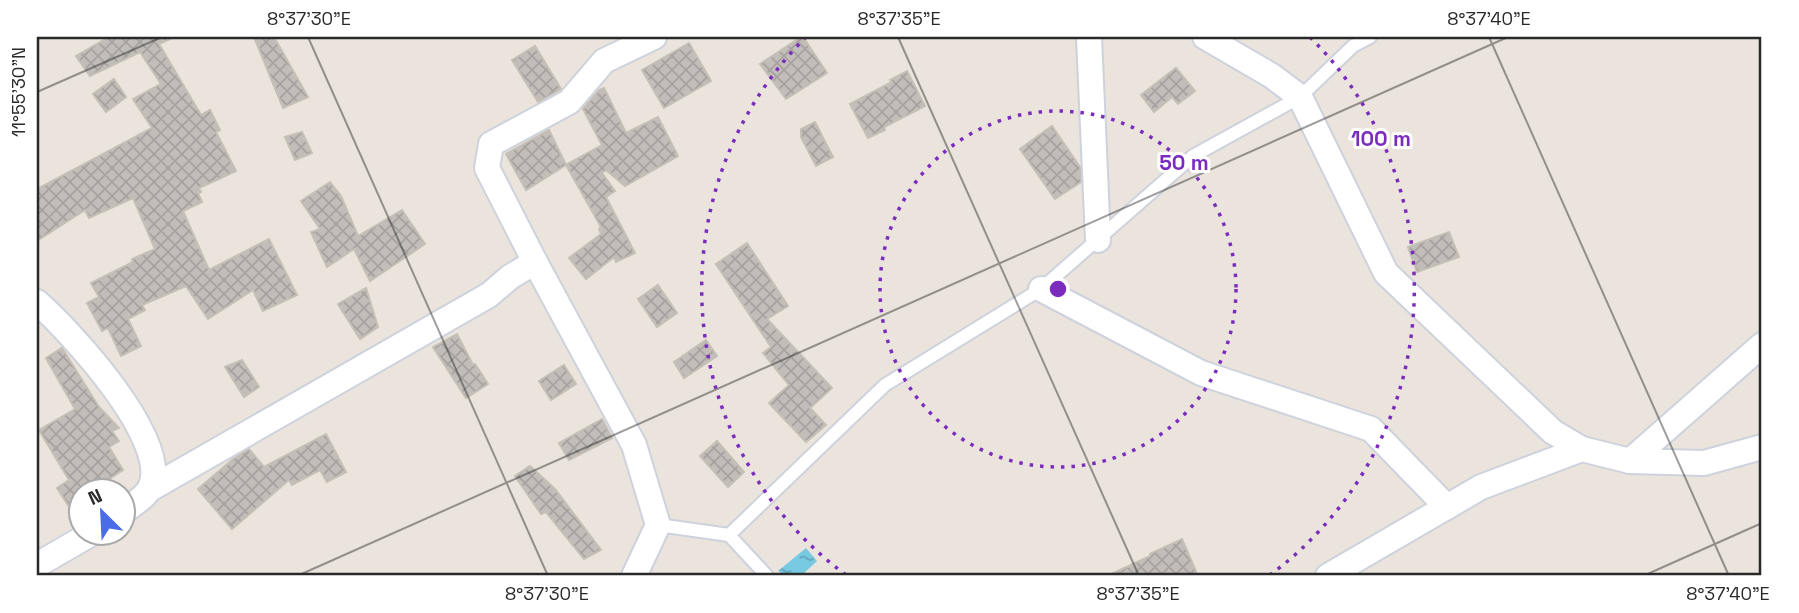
<svg xmlns="http://www.w3.org/2000/svg" width="1799" height="613" viewBox="0 0 1799 613" font-family="'Space Grotesk',sans-serif">
	<style>
		.water { fill: url(#water-ripples) }
		.building { fill: url(#building-cross-hatch); stroke: #c5bfb6; stroke-width: 2 }
		.lines { fill: none; stroke-linecap: round; stroke-linejoin: round }
		.lane-casing { stroke: #ced2dc; stroke-width: 16 }
		.street-casing { stroke: #ced2dc; stroke-width: 28 }
		.lane { stroke: #fff; stroke-width: 12 }
		.street { stroke: #fff; stroke-width: 24 }
		.ticks { fill: none; stroke: #292929; stroke-width: 2; stroke-opacity: 0.45 }
		.ring { fill: none; stroke: #7b2cbf; stroke-width: 3.5; stroke-dasharray: 3.5 7 }
		.centre { fill: #7b2cbf; stroke: #fff; stroke-width: 3.5 }
		.ring-label { font-size: 21px; text-anchor: middle; font-weight: bold; fill: #7b2cbf; stroke: #fff; stroke-width: 6; stroke-linejoin: round; paint-order: stroke }
		.neatline { fill: none; stroke: #292929; stroke-width: 2.5 }
		.ticks-label { font-size: 18px; text-anchor: middle; fill: #292929 }
	</style>
	<defs>
		<pattern id="water-ripples" width="26" height="14" patternUnits="userSpaceOnUse" patternTransform="scale(1.75)"><rect width="26" height="14" fill="#78c9e2"/><path d="M2 4q2-2 4 0t4 0M15 11q2-2 4 0t4 0" fill="none" stroke="#62a3b7"/></pattern>
		<pattern id="building-cross-hatch" width="8" height="8" patternUnits="userSpaceOnUse" patternTransform="scale(1.75)"><rect width="8" height="8" fill="#c2bdb9"/><path d="M0 0l8 8M0 8l8-8" fill="none" stroke="#a7a29f"/></pattern>
	</defs>
	<rect width="100%" height="100%" fill="#eae4dc"/>
	<path class="water" d="M 806,548 L 817,561 L 801,576 L 785,576 L 778,571 Z"/>
	<g class="building">
		<path d="M 109,37 L 174,37 L 159,44 L 201,115 L 210,110 L 220,130 L 216,132 L 236,171 L 199,188 L 201,192 L 198,193 L 202,202 L 183,211 L 209,270 L 269,239 L 297,295 L 263,311 L 253,290 L 208,319 L 186,286 L 142,305 L 145,310 L 128,319 L 141,346 L 121,356 L 108,328 L 102,331 L 87,303 L 99,297 L 91,283 L 133,262 L 132,259 L 155,249 L 133,198 L 89,218 L 85,210 L 37,241 L 37,189 L 152,128 L 133,99 L 161,84 L 140,52 L 90,76 L 76,56 Z"/>
		<path d="M 254,37 L 274,37 L 308,97 L 283,108 Z"/>
		<path d="M 801,37 L 803,37 L 827,73 L 786,99 L 760,64 Z"/>
		<path d="M 689,43 L 711,81 L 664,108 L 642,70 Z"/>
		<path d="M 535,46 L 561,89 L 538,102 L 512,60 Z"/>
		<path d="M 1176,68 L 1195,91 L 1178,104 L 1172,97 L 1154,112 L 1141,95 Z"/>
		<path d="M 907,71 L 925,106 L 884,127 L 885,130 L 868,138 L 850,104 L 892,82 L 890,80 Z"/>
		<path d="M 114,79 L 126,97 L 106,112 L 93,94 Z"/>
		<path d="M 604,88 L 626,133 L 658,117 L 678,156 L 625,186 L 606,170 L 602,173 L 615,191 L 606,197 L 635,253 L 616,262 L 614,257 L 586,279 L 569,258 L 601,234 L 599,229 L 601,227 L 566,165 L 602,145 L 583,109 L 599,90 Z"/>
		<path d="M 815,122 L 833,157 L 816,166 L 801,137 L 801,129 Z"/>
		<path d="M 1052,126 L 1080,167 L 1081,182 L 1055,199 L 1020,149 Z"/>
		<path d="M 549,130 L 566,165 L 526,190 L 506,154 Z"/>
		<path d="M 302,132 L 312,153 L 295,160 L 285,137 Z"/>
		<path d="M 330,182 L 341,196 L 358,236 L 402,210 L 425,244 L 370,281 L 354,249 L 327,267 L 311,232 L 320,229 L 301,201 Z"/>
		<path d="M 1449,232 L 1459,257 L 1417,272 L 1408,247 Z"/>
		<path d="M 747,243 L 788,306 L 767,319 L 832,388 L 810,408 L 826,425 L 806,442 L 769,403 L 789,385 L 763,353 L 771,347 L 716,264 Z"/>
		<path d="M 658,285 L 677,313 L 657,327 L 638,299 Z"/>
		<path d="M 366,288 L 378,327 L 360,339 L 338,304 Z"/>
		<path d="M 457,334 L 473,365 L 475,364 L 488,384 L 466,398 L 433,347 Z"/>
		<path d="M 706,340 L 717,356 L 684,378 L 674,362 Z"/>
		<path d="M 62,348 L 99,407 L 119,428 L 112,431 L 119,441 L 109,447 L 123,470 L 91,491 L 80,491 L 80,497 L 68,505 L 57,488 L 69,480 L 39,430 L 75,409 L 46,358 Z"/>
		<path d="M 242,360 L 259,387 L 244,397 L 225,367 Z"/>
		<path d="M 564,365 L 576,384 L 551,400 L 539,381 Z"/>
		<path d="M 602,419 L 612,438 L 569,460 L 559,443 Z"/>
		<path d="M 326,434 L 346,472 L 327,482 L 320,470 L 292,485 L 289,480 L 232,529 L 198,489 L 233,459 L 249,449 L 264,467 Z"/>
		<path d="M 717,441 L 744,472 L 728,487 L 700,456 Z"/>
		<path d="M 530,466 L 555,489 L 601,550 L 584,559 L 546,512 L 541,514 L 515,476 Z"/>
		<path d="M 1182,539 L 1198,576 L 1107,576 L 1150,556 L 1150,554 Z"/>
	</g>
	<g class="lines">
		<defs>
			<g id="lane">
				<path d="M 658,525 L 729,535"/>
				<path d="M 767,576 L 729,535 L 885,385 L 1041,289 L 1193,156 L 1300,97 L 1353,46 L 1370,37"/>
			</g>
			<g id="street">
				<path d="M 1089,37 L 1098,240"/>
				<path d="M 1205,37 L 1272,76 L 1300,97 L 1386,273 L 1553,432 L 1582,449 L 1630,461 L 1704,463 L 1762,447"/>
				<path d="M 535,262 L 634,445 L 658,525 L 634,576"/>
				<path d="M 1041,289 L 1201,373 L 1371,429 L 1447,507"/>
				<path d="M 37,302 C 70,331 173,442 150,488 C 146,497 130,506 122,513"/>
				<path d="M 1630,461 L 1762,345"/>
				<path d="M 150,489 L 489,295 L 510,277 L 535,262 L 487,168 L 491,144 L 569,102 L 604,61 L 654,37"/>
				<path d="M 37,565 L 94,532"/>
				<path d="M 1328,576 L 1481,487 L 1582,449"/>
			</g>
		</defs>
		<use href="#lane" class="lane-casing"/>
		<use href="#street" class="street-casing"/>
		<use href="#lane" class="lane"/>
		<use href="#street" class="street"/>
	</g>
	<path class="ticks" d="M 308,37 L 548,576M 898,37 L 1139,576M 1489,37 L 1729,576M 37,92 L 162,37M 297,576 L 1508,37M 1643,576 L 1762,523"/>
	<g class="ring">
		<circle cx="1058" cy="289" r="178"/>
		<path d="M846 575A356 356 0 0 1 806 37M1310 37A356 356 0 0 1 1270 575"/>
	</g>
	<circle cx="1058" cy="289" r="10" class="centre"/>
	<g class="ring-label">
		<text x="1381" y="146">100 m</text>
		<text x="1184" y="170">50 m</text>
	</g>
	<rect width="1799" height="613" fill="none" stroke="#ffffff" stroke-width="77"/>
	<g transform="translate(102 512) rotate(336)"><circle r="33" fill="#ffffff" stroke="#a9a9a9" stroke-width="2"/>
	<path d="M0-5L12 26L0 18L-12 26Z" fill="#4b6ce8"/>
	<text y="-10" font-size="19" font-weight="bold" text-anchor="middle" fill="#292929">N</text>
	</g>
	<rect x="38" y="38" width="1722" height="536" class="neatline"/>
	<g class="ticks-label">
		<text x="309" y="25">8°37'30"E</text>
		<text x="899" y="25">8°37'35"E</text>
		<text x="1489" y="25">8°37'40"E</text>
		<text transform="translate(19 92) rotate(-90)" y="6">11°55'30"N</text>
		<text x="547" y="600">8°37'30"E</text>
		<text x="1138" y="600">8°37'35"E</text>
		<text x="1728" y="600">8°37'40"E</text>
	</g>
</svg>
